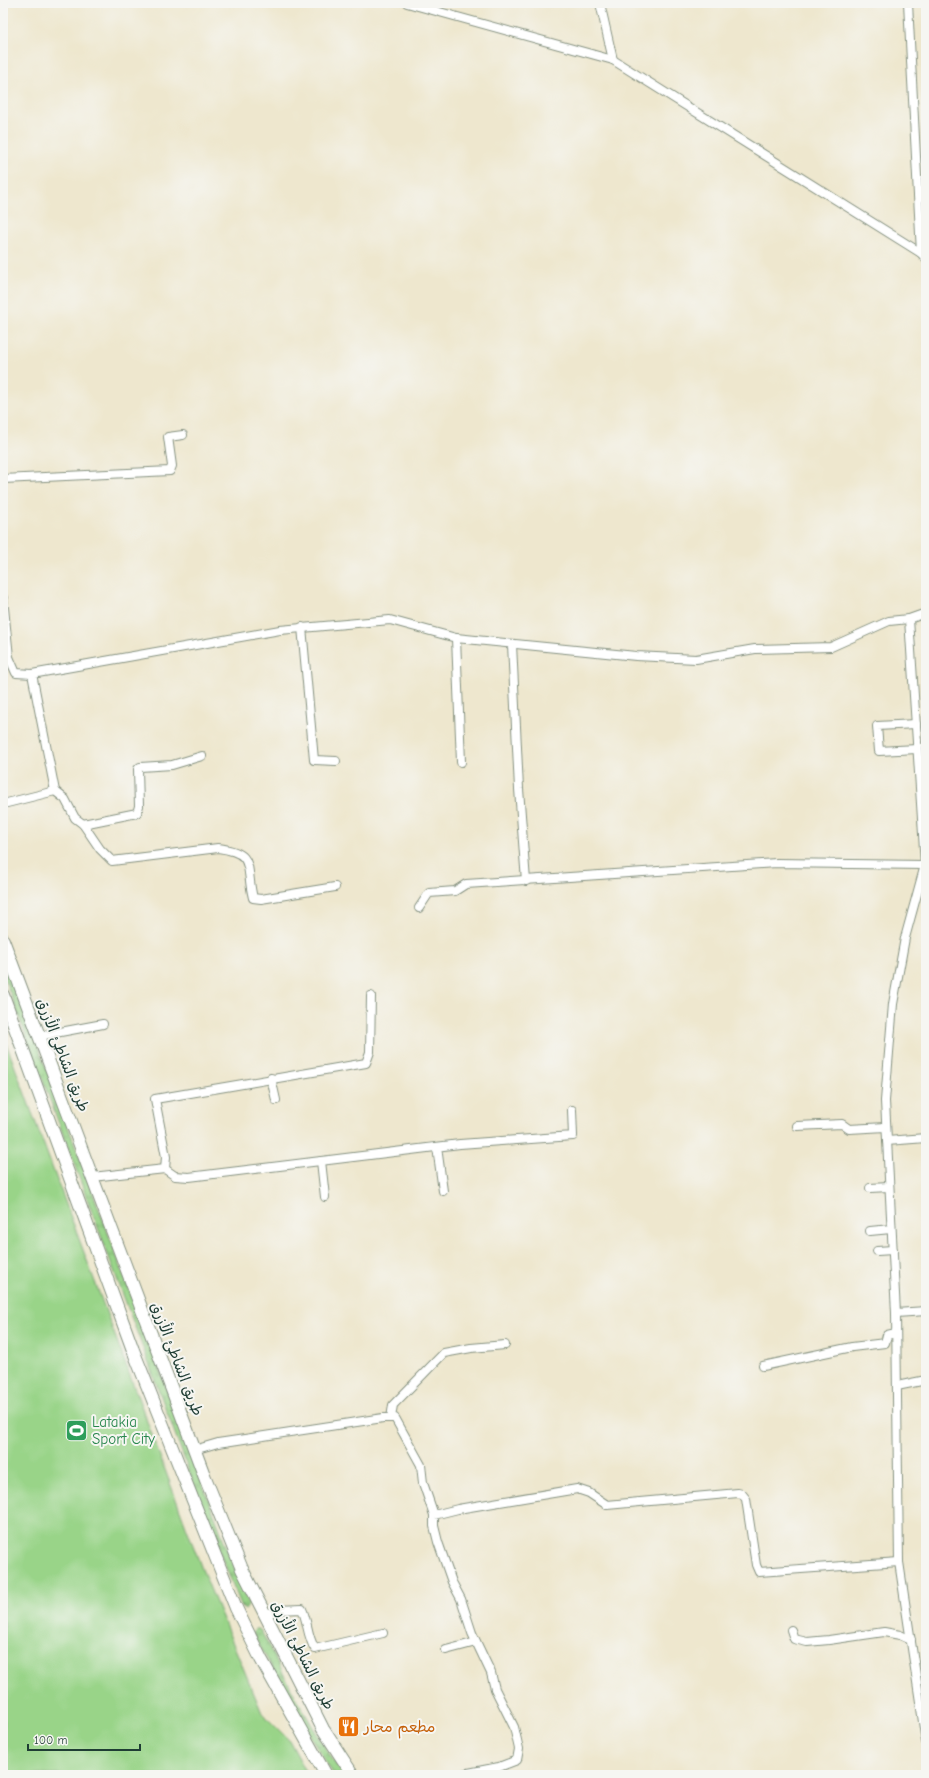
<svg xmlns="http://www.w3.org/2000/svg" width="929" height="1778" viewBox="0 0 929 1778" font-family="'Comic Neue','Playpen Sans Arabic',sans-serif">
	<style>
		.grass { fill: url(#grass-tufts); stroke: #5c885e }
		.pitch { fill: #99d488; stroke: #5c885e }
		.lines { fill: none; stroke-linecap: round; stroke-linejoin: round }
		.minor-casing { stroke: #869281; stroke-width: 10 }
		.secondary-casing { stroke: #869281; stroke-width: 14 }
		.minor { stroke: #fff; stroke-width: 8 }
		.secondary { stroke: #fff; stroke-width: 12 }
		.labels { text-anchor: middle; dominant-baseline: central; stroke-width: 4; stroke-linejoin: round; paint-order: stroke }
		.street-label { font-size: 15px; fill: #1f3d34; stroke: #f6f6f2 }
		.leisure-label { font-size: 15px; fill: #27864d; stroke: #f6f6f2; text-anchor: start }
		.food-label { font-size: 15px; fill: #c56008; stroke: #f6f6f2; text-anchor: start }
	</style>
	<defs>
		<pattern id="grass-tufts" width="24" height="20" patternUnits="userSpaceOnUse"><rect width="24" height="20" fill="#99d488"/><path d="M3 7l-1-3M5 7V3M7 7l1-3M15 17l-1-3M17 17v-4M19 17l1-3" fill="none" stroke="#7cad70"/></pattern>
	</defs>
	<rect width="100%" height="100%" fill="#f6f6f2"/>
	<filter id="ink" filterUnits="userSpaceOnUse"><feTurbulence type="fractalNoise" baseFrequency=".025" numOctaves="2"/><feDisplacementMap in="SourceGraphic" scale="8" xChannelSelector="R" yChannelSelector="G"/><feConvolveMatrix kernelMatrix="1 2 1 2 8 2 1 2 1" color-interpolation-filters="sRGB"/></filter>
	<filter id="wash" filterUnits="userSpaceOnUse"><feTurbulence type="fractalNoise" baseFrequency=".012" numOctaves="4" result="noise"/><feDisplacementMap in="SourceGraphic" scale="16" xChannelSelector="R" yChannelSelector="G"/><feGaussianBlur stdDeviation="0.9" result="paint"/><feColorMatrix in="noise" values="0 0 0 0 0 0 0 0 0 0 0 0 0 0 0 0 0 1.4 0 .05"/><feComposite in="paint" operator="in"/></filter>
	<g filter="url(#wash)">
		<rect width="100%" height="100%" fill="#eee7ce"/>
		<g class="grass">
			<path d="M 3,954 L 224,1541 L 249,1604 L 246,1609 L 242,1607 L 217,1546 L 3,974 Z"/>
			<path d="M 255,1629 L 259,1629 L 261,1631 C 286,1680 312,1729 343,1775 L 334,1775 L 317,1748 L 253,1634 Z"/>
		</g>
		<path class="pitch" d="M 3,1035 L 202,1569 L 262,1713 L 289,1740 L 308,1775 L 3,1775 Z"/>
	</g>
	<g filter="url(#ink)">
		<g class="lines">
			<defs>
				<g id="minor">
					<path d="M 407,3 L 613,60 L 921,253 L 926,259"/>
					<path d="M 600,3 L 613,60"/>
					<path d="M 908,3 L 921,253"/>
					<path d="M 3,479 L 170,471 L 172,466 L 168,437 L 183,435"/>
					<path d="M 3,598 L 9,657 L 16,673 L 32,674 L 280,630 L 390,620 L 456,638 L 636,656 L 696,659 L 755,649 L 831,647 L 889,621 L 909,619 L 926,613"/>
					<path d="M 909,619 L 925,865 L 905,938 L 893,1004 L 885,1101 L 896,1313 L 899,1562 L 926,1742"/>
					<path d="M 302,627 L 314,760 L 336,761"/>
					<path d="M 456,638 L 461,762"/>
					<path d="M 512,644 L 519,789 L 526,881"/>
					<path d="M 916,724 L 877,726 L 879,751 L 917,749"/>
					<path d="M 55,791 L 65,799 L 75,818 L 83,824 L 100,849 L 112,861 L 218,848 C 257,853 245,867 253,898 L 261,899 L 335,887"/>
					<path d="M 3,804 L 55,791 L 32,674"/>
					<path d="M 83,824 L 137,813 L 139,806 L 138,769 L 140,767 L 172,765 L 202,756"/>
					<path d="M 419,908 L 429,893 L 455,891 L 466,884 L 777,863 L 925,865"/>
					<path d="M 39,1036 L 103,1024"/>
					<path d="M 271,1078 L 276,1100"/>
					<path d="M 797,1126 L 842,1124 L 849,1129 L 886,1127"/>
					<path d="M 887,1141 L 926,1138"/>
					<path d="M 437,1147 L 443,1191"/>
					<path d="M 321,1161 L 325,1197"/>
					<path d="M 165,1169 L 175,1176 L 189,1177 L 460,1144 L 573,1136 L 572,1110"/>
					<path d="M 92,1177 L 165,1169 L 166,1157 L 155,1099 L 366,1063 L 370,1052 L 371,996"/>
					<path d="M 870,1188 L 889,1187"/>
					<path d="M 870,1231 L 891,1229"/>
					<path d="M 877,1251 L 893,1250"/>
					<path d="M 896,1313 L 926,1311"/>
					<path d="M 763,1366 L 852,1347 L 885,1343 L 887,1335 L 896,1333"/>
					<path d="M 897,1386 L 926,1380"/>
					<path d="M 391,1418 L 393,1405 L 444,1353 L 471,1348 L 505,1345"/>
					<path d="M 194,1450 L 218,1443 L 383,1418 L 395,1418 L 421,1465 L 423,1483 L 434,1515"/>
					<path d="M 264,1615 L 278,1610 L 302,1609 C 308,1622 307,1636 315,1649 L 383,1633"/>
					<path d="M 791,1630 L 794,1639 L 807,1642 L 829,1640 L 884,1632 L 900,1635 L 911,1640"/>
					<path d="M 446,1650 L 476,1642"/>
					<path d="M 458,1775 L 499,1767 L 517,1760 L 519,1749 L 514,1727 L 495,1689 L 491,1673 L 472,1633 L 461,1599 L 452,1582 L 438,1542 L 434,1526 L 434,1515 L 458,1509 L 577,1489 L 589,1493 L 607,1505 L 738,1493 L 742,1494 L 746,1499 L 756,1565 L 759,1572 L 899,1562"/>
				</g>
				<g id="secondary">
					<path d="M 3,940 L 204,1475 L 242,1569 L 323,1729 L 353,1775"/>
					<path d="M 3,995 L 133,1350 L 236,1608 L 261,1659 L 326,1775"/>
				</g>
			</defs>
			<use href="#minor" class="minor-casing"/>
			<use href="#secondary" class="secondary-casing"/>
			<use href="#minor" class="minor"/>
			<use href="#secondary" class="secondary"/>
		</g>
	</g>
	<defs>
		<symbol id="stadium-square" viewBox="-11 -11 22 22"><rect x="-9" y="-9" width="18" height="18" rx="4" fill="#2e9e5b" stroke="#f6f6f2"/><path d="M0-5a6.5 5 0 1 0 0 10a6.5 5 0 1 0 0-10ZM-3.5-1.8h7v3.6h-7Z" fill="#fff"/></symbol>
		<symbol id="restaurant-square" viewBox="-11 -11 22 22"><rect x="-9" y="-9" width="18" height="18" rx="4" fill="#e8710a" stroke="#f6f6f2"/><path d="M-5-6h1v4h1v-4h1v4h1v-4h1v5L-1.5 .5V6h-2V.5L-5-1ZM5-6V6H3V1.5H1.5Q1.5-4 5-6Z" fill="#fff"/></symbol>
	</defs>
	<g fill-rule="evenodd">
		<use href="#stadium-square" x="64" y="1418" width="25" height="25"/>
		<use href="#restaurant-square" x="336" y="1714" width="25" height="25"/>
	</g>
	<g class="labels">
		<g class="street-label">
			<text transform="translate(63 1055) rotate(69)">طريق الشاطئ الأزرق</text>
			<text transform="translate(177 1359) rotate(69)">طريق الشاطئ الأزرق</text>
			<text transform="translate(303 1655) rotate(63)">طريق الشاطئ الأزرق</text>
		</g>
		<g class="leisure-label">
			<text x="92" y="1422">Latakia<tspan x="92" dy="17">Sport City</tspan></text>
		</g>
		<g class="food-label">
			<text x="364" y="1727">مطعم محار</text>
		</g>
	</g>
	<rect width="929" height="1778" fill="none" stroke="#f6f6f2" stroke-width="16"/>
	<path d="M28 1744v6h112v-6" fill="none" stroke="#1f3d34" stroke-width="2"/>
	<text x="34" y="1744" font-size="12" fill="#1f3d34" stroke="#f6f6f2" stroke-width="3" paint-order="stroke">100 m</text>
</svg>
